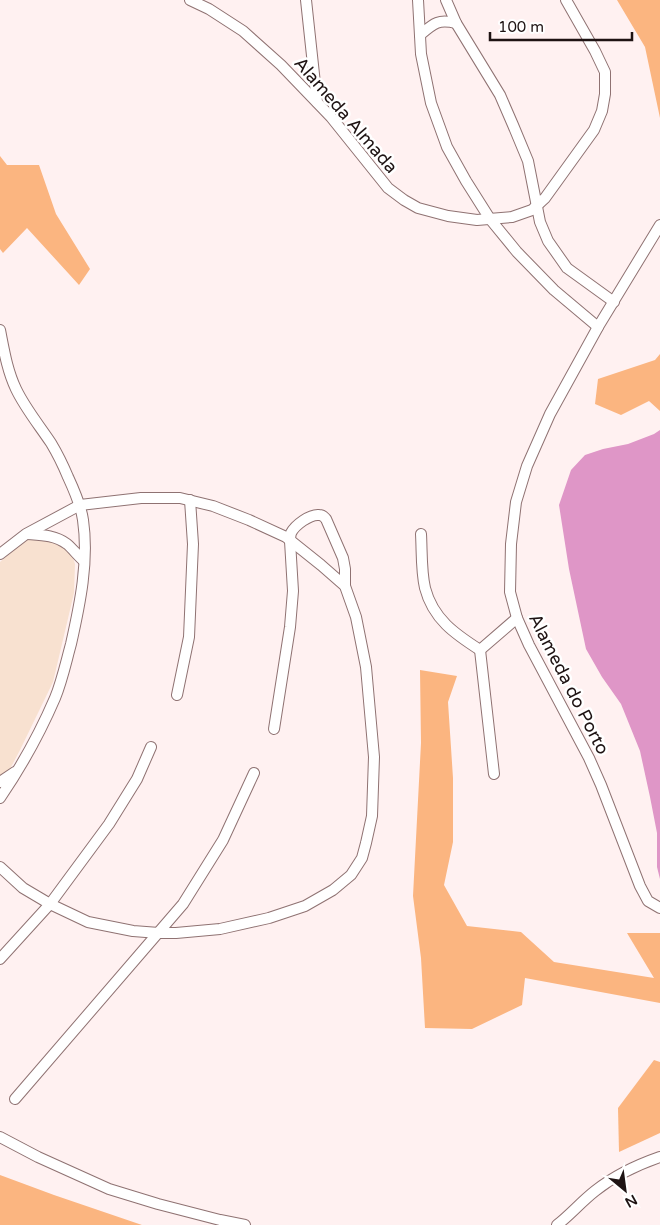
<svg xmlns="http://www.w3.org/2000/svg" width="660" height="1225" viewBox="0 0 660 1225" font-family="'Varela Round',sans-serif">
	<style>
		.green { fill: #f8e1d0 }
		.forest { fill: #fbb580 }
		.water { fill: #df96c7 }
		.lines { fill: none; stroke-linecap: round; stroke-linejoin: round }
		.minor-casing { stroke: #8f7272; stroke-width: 12 }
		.minor { stroke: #fff; stroke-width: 10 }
		.labels { text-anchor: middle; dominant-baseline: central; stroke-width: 5; stroke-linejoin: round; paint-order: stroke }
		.street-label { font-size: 18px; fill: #1e1313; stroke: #fff }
	</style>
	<rect width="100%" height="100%" fill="#fff1f1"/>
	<path class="green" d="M 35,536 L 49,537 L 71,552 L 75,564 L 74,593 L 53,682 L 20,750 L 9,771 L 0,778 L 0,562 L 24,541 Z"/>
	<g class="forest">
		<path d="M 617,0 L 660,0 L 660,118 L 645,47 Z"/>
		<path d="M 0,156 L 7,165 L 39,165 L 56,214 L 90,269 L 79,285 L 27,228 L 3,253 L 0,249 Z"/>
		<path d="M 660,354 L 660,411 L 649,401 L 621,415 L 595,404 L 598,379 L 655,360 Z"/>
		<path d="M 420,670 L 457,676 L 448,702 L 453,778 L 453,842 L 444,885 L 467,926 L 521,932 L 554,962 L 654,978 L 627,933 L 660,933 L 660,1003 L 525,978 L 522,1005 L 472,1029 L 425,1028 L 421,958 L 413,896 L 421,743 Z"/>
		<path d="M 654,1060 L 660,1062 L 660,1133 L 619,1152 L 618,1108 Z"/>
		<path d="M 0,1175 L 54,1195 L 142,1225 L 0,1225 Z"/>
	</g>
	<path class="water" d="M 660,430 L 660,879 L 657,867 L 657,833 L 650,797 L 640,751 L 621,704 L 602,677 L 586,649 L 569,569 L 559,505 L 571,470 L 585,455 L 603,449 L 628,444 L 654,434 Z"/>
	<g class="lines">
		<defs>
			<g id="minor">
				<path d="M 190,0 L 209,9 L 243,31 L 281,65 L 331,117 L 388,188 L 404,200 L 418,208 L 448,216 L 477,220 L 512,217 L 532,210 L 545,198 L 594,130 L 602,111 L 605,94 L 605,72 L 595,51 L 566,0"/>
				<path d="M 306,0 L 317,102"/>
				<path d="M 418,0 L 421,54 L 431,103 L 447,147 L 466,181 L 490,219 L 517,252 L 554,290 L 598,327"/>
				<path d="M 446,0 L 456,23 L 500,95 L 513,125 L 528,161 L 540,222 L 548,241 L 567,268 L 614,302"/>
				<path d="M 420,35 C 434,23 438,19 456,23"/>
				<path d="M 660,225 L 598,327 L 550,414 L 527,466 L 516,502 L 511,544 L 510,592 L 517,618 L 529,645 L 589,758 L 601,785 L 640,886 L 648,901 L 660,908"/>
				<path d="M 0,330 C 4,350 7,370 16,389 C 25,408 39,425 51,443 C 57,453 63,465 68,477 C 74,490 81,505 83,520 C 89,561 80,604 71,644 C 66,662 62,681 55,698 C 40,733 21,767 0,798"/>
				<path d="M 27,534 C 41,535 55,535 67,544 C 73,549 78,556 84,561"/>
				<path d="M 421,534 C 422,551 421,571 425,588 C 433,619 455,634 480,650 L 517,618"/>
				<path d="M 0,554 L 26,534 L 80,505 L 141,498 L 180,498 L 213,506 L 249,520 L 286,537 L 321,565 L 345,586 L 356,617 L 366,667 L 374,757 L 372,816 L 366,843 L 362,858 L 351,875 L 333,890 L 305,906 L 269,918 L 220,929 L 176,933 L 159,933 L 133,931 L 88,922 L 50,904 L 23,888 L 0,867"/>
				<path d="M 480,650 L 494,774"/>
				<path d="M 177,695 L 189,637 L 193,544 L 190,500"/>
				<path d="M 274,729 L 290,627 L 293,591 L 290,541 C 290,538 290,536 291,533 C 295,525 310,514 319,515 C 323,515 323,516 326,519 L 343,558 L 345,569 L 345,586"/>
				<path d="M 0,782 L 15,772"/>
				<path d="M 0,959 L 50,904 L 109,824 L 137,779 L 151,747"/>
				<path d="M 15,1099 L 183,904 L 223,840 L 254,773"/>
				<path d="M 0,1137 L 38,1157 L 109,1189 L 158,1204 L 220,1220 L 245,1225"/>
				<path d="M 557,1225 C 570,1215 581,1202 595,1191 C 614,1176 637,1165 660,1157"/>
			</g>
		</defs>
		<use href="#minor" class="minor-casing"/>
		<use href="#minor" class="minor"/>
	</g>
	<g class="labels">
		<g class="street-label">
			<text transform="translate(346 115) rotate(49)">Alameda Almada</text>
			<text transform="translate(569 684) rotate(63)">Alameda do Porto</text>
		</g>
	</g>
	<g transform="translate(625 1190) rotate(151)" stroke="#ffffff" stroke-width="4" paint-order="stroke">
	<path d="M0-4L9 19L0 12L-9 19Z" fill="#1e1313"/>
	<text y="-8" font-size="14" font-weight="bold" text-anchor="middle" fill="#1e1313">N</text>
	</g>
	<path d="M490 32v8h142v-8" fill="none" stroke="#1e1313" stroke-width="2.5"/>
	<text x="498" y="32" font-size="15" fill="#1e1313" stroke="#ffffff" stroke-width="4" paint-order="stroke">100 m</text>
</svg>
